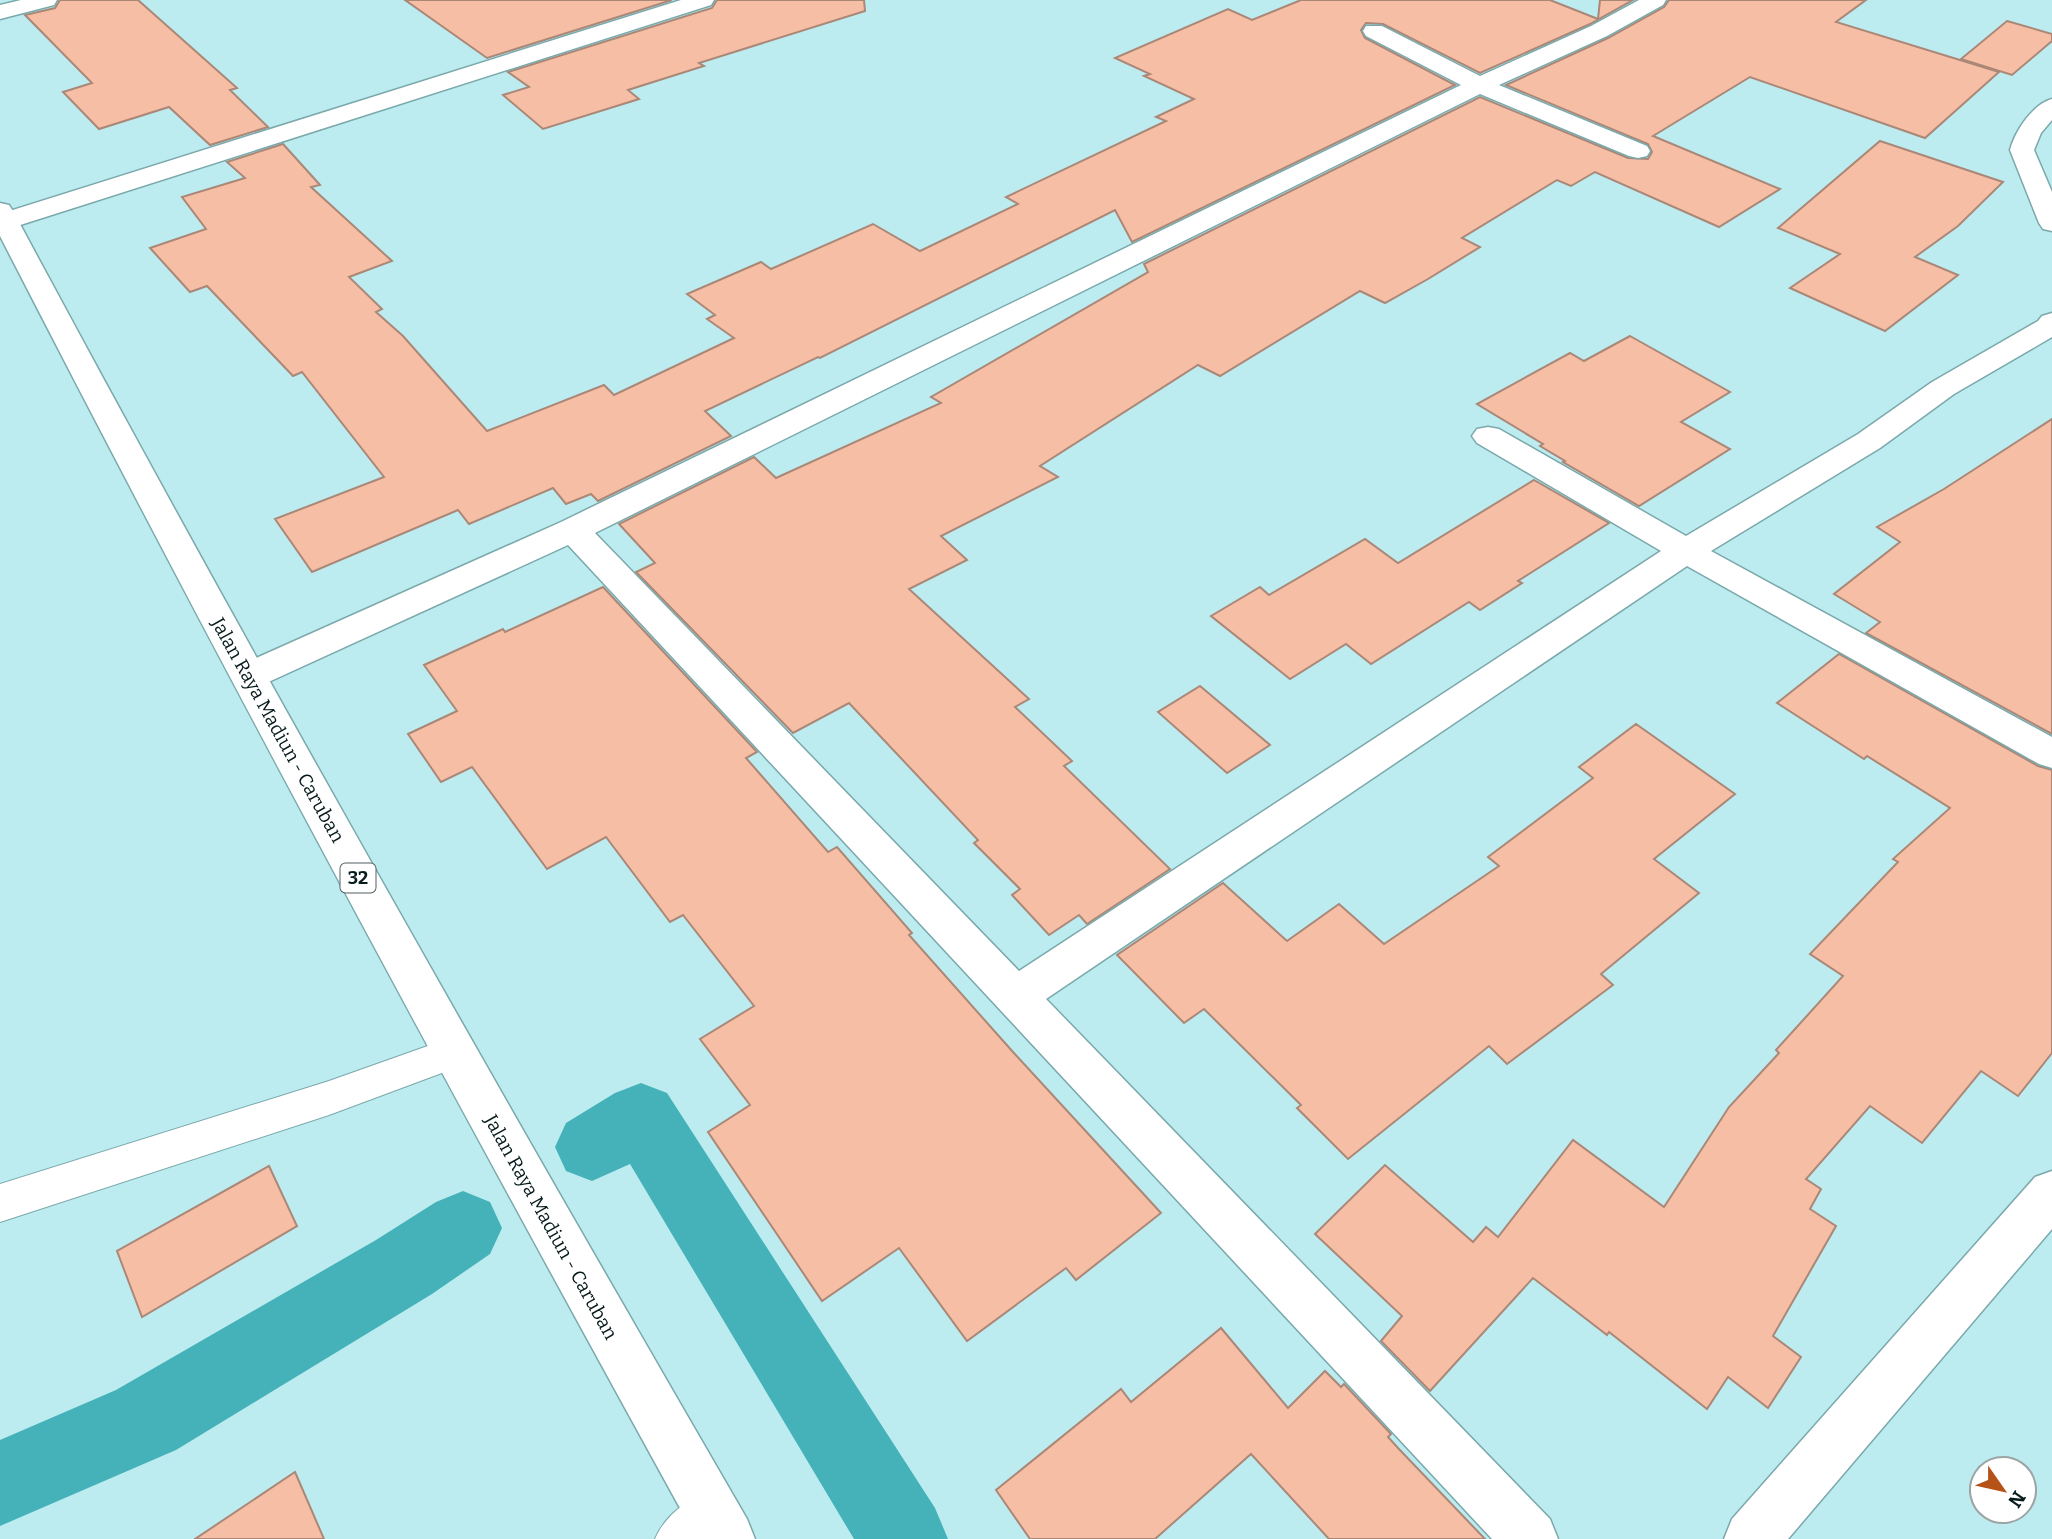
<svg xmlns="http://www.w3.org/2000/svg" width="2052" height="1539" viewBox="0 0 2052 1539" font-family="Bitter,serif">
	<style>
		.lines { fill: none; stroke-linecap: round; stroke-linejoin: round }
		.canal { fill: #45b1b9; fill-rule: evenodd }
		.building { fill: #f6bfa5; stroke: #ab8777; stroke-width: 2 }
		.lane-casing { stroke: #7aa8ab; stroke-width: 2 }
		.street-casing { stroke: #7aa8ab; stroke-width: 3 }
		.highway-casing { stroke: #7aa8ab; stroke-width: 3 }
		.lane { fill: #fff; fill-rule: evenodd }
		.street { fill: #fff; fill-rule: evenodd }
		.highway { fill: #fff; fill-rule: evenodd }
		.labels { text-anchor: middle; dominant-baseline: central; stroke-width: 5; stroke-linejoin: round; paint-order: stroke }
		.shield { fill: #fff; stroke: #525f60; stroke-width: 2 }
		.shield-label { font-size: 18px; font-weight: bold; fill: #081b1c }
		.street-label { font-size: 19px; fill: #081b1c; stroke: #fff }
	</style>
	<rect width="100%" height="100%" fill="#bcecf0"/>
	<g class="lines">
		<g class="canal">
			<path d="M 641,1083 L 667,1093 L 935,1508 L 948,1539 L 854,1539 L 630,1164 L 592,1181 L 566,1171 L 555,1147 L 566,1123 L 615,1093 Z"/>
			<path d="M 463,1191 L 490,1202 L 502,1228 L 490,1254 L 432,1294 L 176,1450 L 0,1526 L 0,1440 L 116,1390 L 376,1240 L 436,1202 Z"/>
		</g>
	</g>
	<g class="building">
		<path d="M 60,0 L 138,0 L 237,88 L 230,90 L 268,127 L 210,145 L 169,107 L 99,129 L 63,92 L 92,83 L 25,15 L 55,8 Z"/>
		<path d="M 405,0 L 672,0 L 487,58 Z"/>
		<path d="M 717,0 L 864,0 L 865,11 L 699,63 L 704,66 L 628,90 L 639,99 L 543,129 L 503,95 L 529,87 L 508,72 L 712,8 Z"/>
		<path d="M 1301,0 L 1550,0 L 1598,19 L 1600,0 L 1633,0 L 1590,24 L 1480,73 L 1383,24 L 1366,23 L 1361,30 L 1365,38 L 1455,85 L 1132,242 L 1115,210 L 820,358 L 818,357 L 705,411 L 731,436 L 598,501 L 591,494 L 566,504 L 553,488 L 469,524 L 458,510 L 312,572 L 275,519 L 384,477 L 302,372 L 293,376 L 207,286 L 190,292 L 150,248 L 206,229 L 182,197 L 245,178 L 227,162 L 283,144 L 320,185 L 311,187 L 392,261 L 349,277 L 382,309 L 376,312 L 403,336 L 487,431 L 604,385 L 614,395 L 734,338 L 707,319 L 715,315 L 687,294 L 761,262 L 771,269 L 873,224 L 920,251 L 1018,204 L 1006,197 L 1166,121 L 1156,117 L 1194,99 L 1144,76 L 1150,74 L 1115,58 L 1228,9 L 1252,20 Z"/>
		<path d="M 1669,0 L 1866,0 L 1836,22 L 1999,72 L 1925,138 L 1750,77 L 1653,136 L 1780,189 L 1719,227 L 1595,172 L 1571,186 L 1557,180 L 1462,238 L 1480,247 L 1428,279 L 1385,303 L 1360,291 L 1220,376 L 1198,365 L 1040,466 L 1058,477 L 941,536 L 967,560 L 909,589 L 1029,699 L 1015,707 L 1072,761 L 1064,766 L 1170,869 L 1087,924 L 1079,915 L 1049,935 L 1012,895 L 1020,889 L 974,843 L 978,840 L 849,703 L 793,733 L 636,572 L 655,563 L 619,524 L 754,457 L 776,478 L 941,403 L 931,397 L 1148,272 L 1144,264 L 1480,97 L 1628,158 L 1648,159 L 1652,152 L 1648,144 L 1506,85 L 1608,38 L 1664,7 Z"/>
		<path d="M 2007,21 L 2052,34 L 2052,41 L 2012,75 L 1961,59 Z"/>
		<path d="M 1880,141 L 2003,182 L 1958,226 L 1915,257 L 1958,275 L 1885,331 L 1790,288 L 1840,254 L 1778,228 Z"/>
		<path d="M 1630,336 L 1730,392 L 1681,422 L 1730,449 L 1639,506 L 1563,462 L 1565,461 L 1540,446 L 1543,444 L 1477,404 L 1570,353 L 1584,361 Z"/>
		<path d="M 2052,419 L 2052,734 L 1866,633 L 1880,622 L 1834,594 L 1900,542 L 1877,527 L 1944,489 Z"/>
		<path d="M 1534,480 L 1609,523 L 1518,581 L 1522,583 L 1480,610 L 1469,602 L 1371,664 L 1346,644 L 1290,679 L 1211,616 L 1260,587 L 1269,595 L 1365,539 L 1398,563 Z"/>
		<path d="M 603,587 L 757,752 L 746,758 L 828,852 L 837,847 L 912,933 L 909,935 L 1013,1052 L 1161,1213 L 1076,1280 L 1066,1268 L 967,1341 L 899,1248 L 822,1301 L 708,1132 L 750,1105 L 700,1039 L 754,1006 L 683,915 L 670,922 L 606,837 L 547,869 L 472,767 L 441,782 L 408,734 L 457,711 L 424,665 L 503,629 L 505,632 Z"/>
		<path d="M 1839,654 L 2038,766 L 2052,770 L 2052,1053 L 2018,1096 L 1981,1071 L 1922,1143 L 1870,1106 L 1806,1179 L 1821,1189 L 1810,1209 L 1836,1226 L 1773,1336 L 1801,1357 L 1768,1408 L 1728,1377 L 1707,1409 L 1609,1332 L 1607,1335 L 1533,1278 L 1430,1391 L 1381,1341 L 1402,1316 L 1315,1234 L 1385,1165 L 1473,1242 L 1486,1227 L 1498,1237 L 1573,1140 L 1664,1207 L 1729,1107 L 1779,1053 L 1776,1050 L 1843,976 L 1810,954 L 1898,862 L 1893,859 L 1950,808 L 1867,756 L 1864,759 L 1777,703 Z"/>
		<path d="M 1200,686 L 1270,745 L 1227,773 L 1158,712 Z"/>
		<path d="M 1636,724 L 1735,794 L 1654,859 L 1699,893 L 1601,974 L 1613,985 L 1507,1064 L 1489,1046 L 1348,1159 L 1297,1108 L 1301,1105 L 1204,1009 L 1184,1023 L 1117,955 L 1223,883 L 1287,941 L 1339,904 L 1384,944 L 1499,866 L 1488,857 L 1593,778 L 1579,767 Z"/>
		<path d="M 269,1166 L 297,1226 L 142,1317 L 117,1251 Z"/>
		<path d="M 1221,1328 L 1288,1408 L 1325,1371 L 1341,1387 L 1344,1384 L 1391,1434 L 1388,1437 L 1398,1448 L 1485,1539 L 1329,1539 L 1251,1454 L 1155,1539 L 1030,1539 L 996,1490 L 1121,1389 L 1131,1402 Z"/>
		<path d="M 295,1472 L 324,1539 L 195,1539 Z"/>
	</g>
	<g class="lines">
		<defs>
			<g id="lane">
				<path d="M 453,1037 L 466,1042 L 471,1053 L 466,1064 L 329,1115 L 0,1222 L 0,1184 L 329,1081 Z"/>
				<path d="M 712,1490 L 728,1496 L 734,1512 L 728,1528 L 714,1539 L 655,1539 C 665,1515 688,1499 712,1490 Z"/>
			</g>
			<g id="street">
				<path d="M 21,0 L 57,0 L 54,5 L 0,19 L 0,5 Z"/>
				<path d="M 681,0 L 714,0 L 711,5 L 14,227 L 0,228 L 0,214 Z"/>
				<path d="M 1639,0 L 1666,0 L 1663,5 L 1607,36 L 1499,85 L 1647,146 L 1650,151 L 1647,156 L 1638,158 L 1629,156 L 1480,94 L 595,533 L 1019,971 L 1661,551 L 1477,443 L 1472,436 L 1477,429 L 1488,427 L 1499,429 L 1686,536 L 1858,434 L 1932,382 L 2038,321 L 2042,316 L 2052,313 L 2052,337 L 1954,394 L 1880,448 L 1711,551 L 2052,737 L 2052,768 L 2039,764 L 1687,566 L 1046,999 L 1550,1519 L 1558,1539 L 1492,1539 L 568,545 L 262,685 L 249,689 L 236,685 L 231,676 L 236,667 L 561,522 L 1461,85 L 1366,36 L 1363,31 L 1366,26 L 1382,26 L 1480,76 L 1591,26 Z"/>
				<path d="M 2052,99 L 2052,120 L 2041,133 L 2034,150 L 2052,192 L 2052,231 L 2043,229 L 2039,223 L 2010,150 C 2015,131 2033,104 2052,99 Z"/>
				<path d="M 2052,1171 L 2052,1229 L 1788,1539 L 1724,1539 L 1732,1519 L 2035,1177 Z"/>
			</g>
			<path id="highway" d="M 0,203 L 9,205 L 13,211 C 249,652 496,1086 747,1519 L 755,1539 L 697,1539 C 459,1107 225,675 0,236 Z"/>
		</defs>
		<use href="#lane" class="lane-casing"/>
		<use href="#street" class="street-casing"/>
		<use href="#highway" class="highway-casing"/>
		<use href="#lane" class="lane"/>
		<use href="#street" class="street"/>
		<use href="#highway" class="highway"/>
	</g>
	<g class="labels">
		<rect class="shield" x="340.5" y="863.5" width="35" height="29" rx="5"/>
		<g class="shield-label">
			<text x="358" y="878">32</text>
		</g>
		<g class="street-label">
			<text transform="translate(278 730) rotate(61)">Jalan Raya Madiun - Caruban</text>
			<text transform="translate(551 1227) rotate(61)">Jalan Raya Madiun - Caruban</text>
		</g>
	</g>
	<g transform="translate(2003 1490) rotate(124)"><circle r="33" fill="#ffffff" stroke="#9ca4a4" stroke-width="2"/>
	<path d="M0-5L12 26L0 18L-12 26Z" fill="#b45217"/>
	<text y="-10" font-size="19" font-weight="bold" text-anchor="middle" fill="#081b1c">N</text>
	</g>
</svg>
